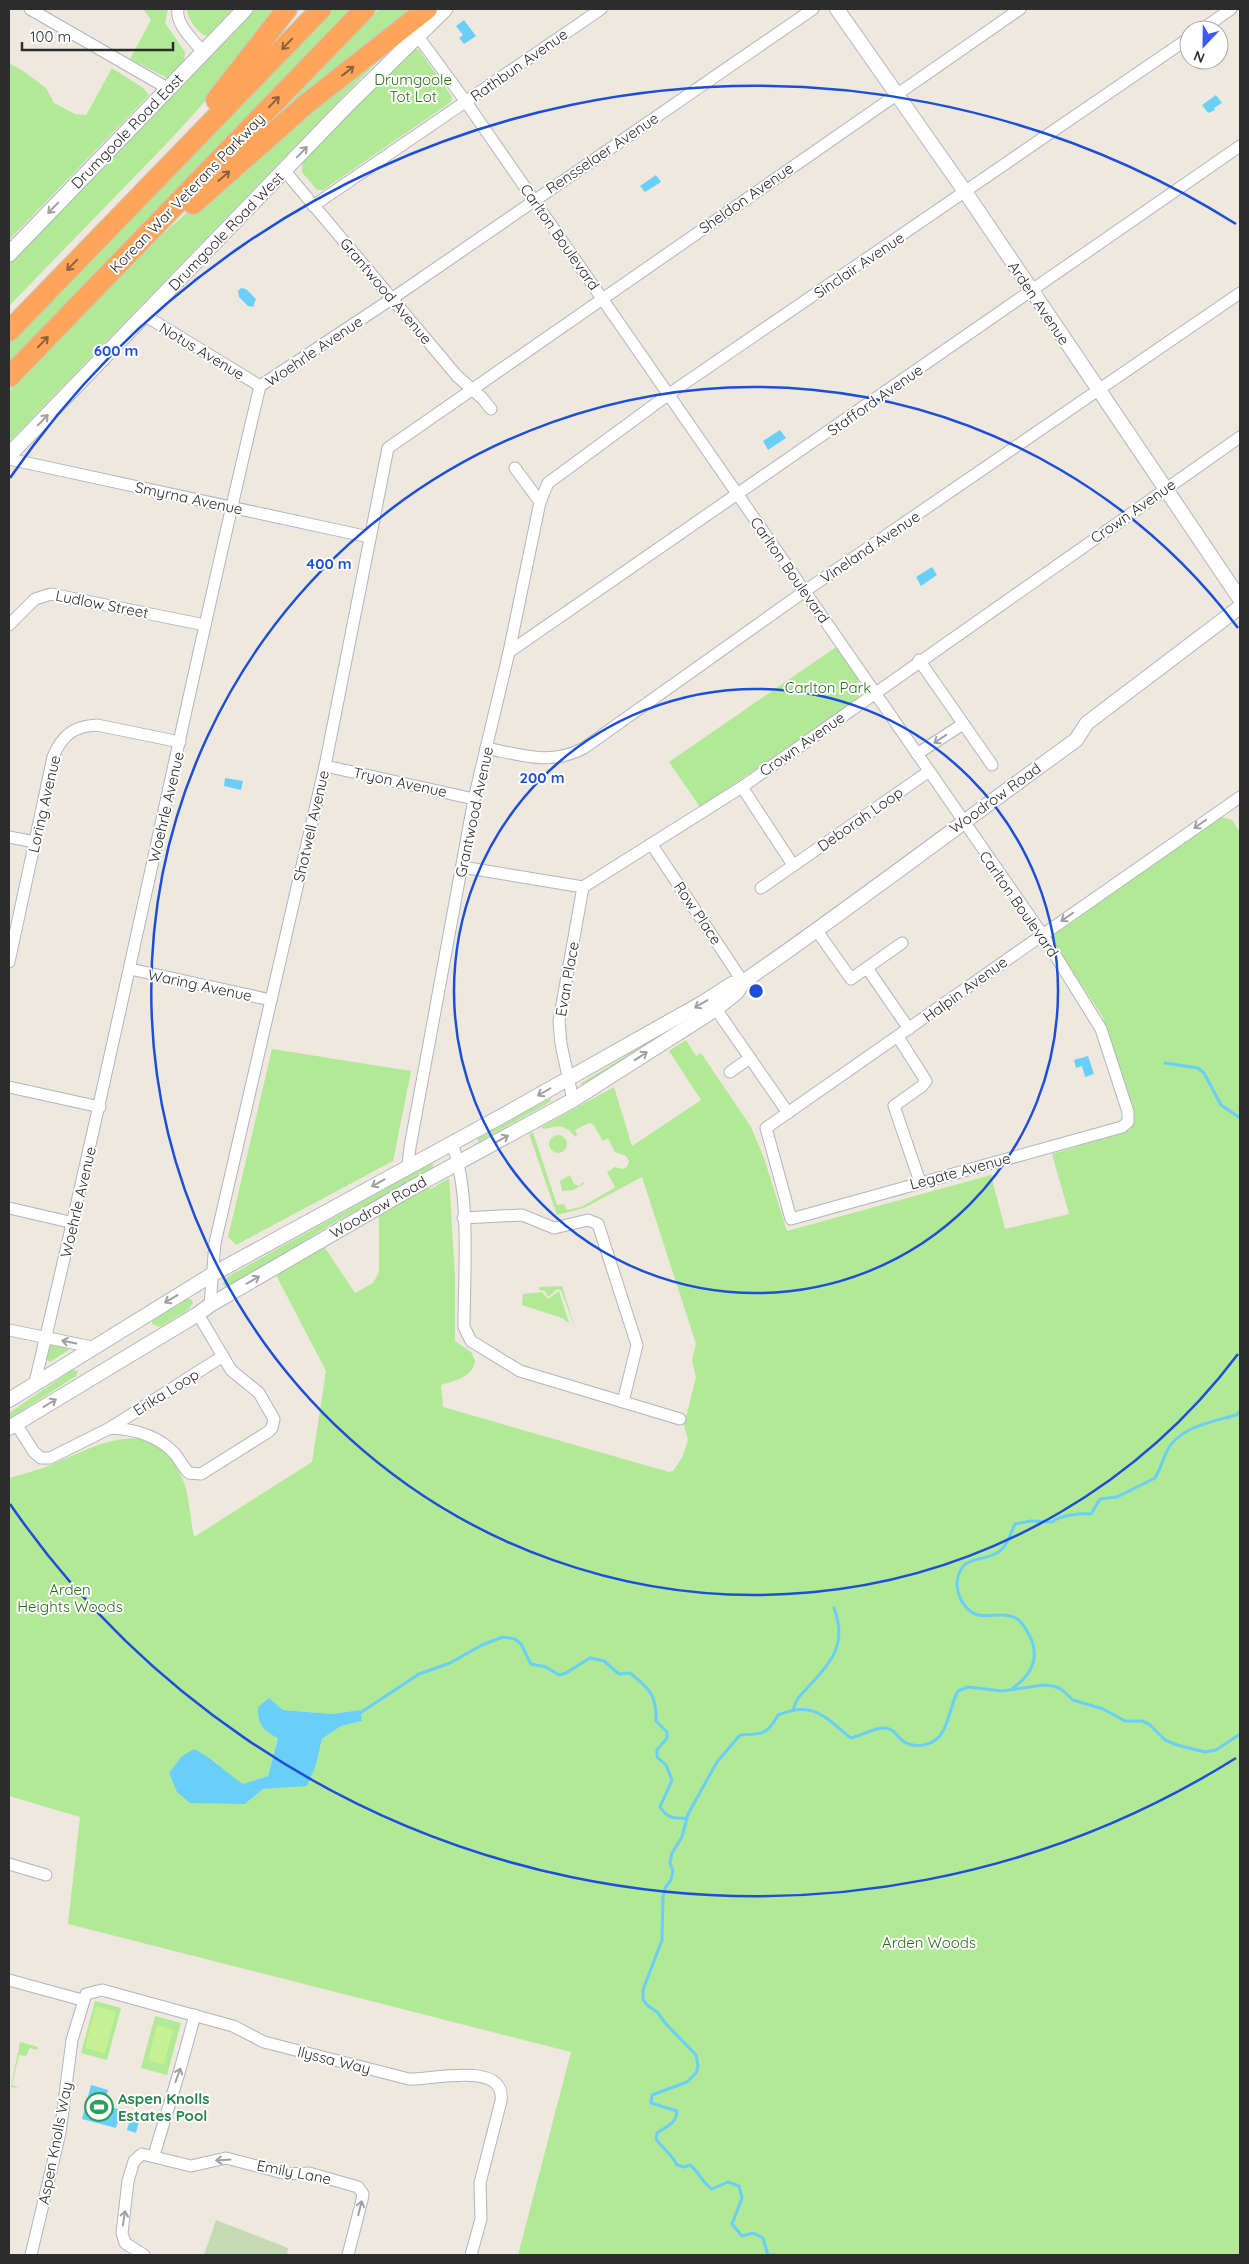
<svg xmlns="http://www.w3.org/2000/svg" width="1249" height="2264" viewBox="0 0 1249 2264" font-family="Quicksand,sans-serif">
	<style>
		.green { fill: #b1e996; fill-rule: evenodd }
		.cemetery { fill: #c5dab4 }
		.pitch { fill: #c6f192 }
		.water { fill: #69cff8 }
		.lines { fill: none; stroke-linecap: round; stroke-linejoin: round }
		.stream { stroke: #69cff8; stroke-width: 3 }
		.minor-casing { stroke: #b2b4c1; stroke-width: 13 }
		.tertiary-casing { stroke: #b2b4c1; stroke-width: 16 }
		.secondary-casing { stroke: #b2b4c1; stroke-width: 17 }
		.motorway-casing { stroke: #c8c8c8; stroke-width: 22 }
		.minor { stroke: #fff; stroke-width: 11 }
		.tertiary { stroke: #fff; stroke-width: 14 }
		.secondary { stroke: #fff; stroke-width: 15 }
		.motorway { stroke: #ffa559; stroke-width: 20 }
		.oneway { stroke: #8b6240 }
		.oneway2 { stroke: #a0a0a0 }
		.ring { fill: none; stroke: #1d4ed8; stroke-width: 2.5 }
		.labels { text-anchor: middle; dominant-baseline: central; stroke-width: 4; stroke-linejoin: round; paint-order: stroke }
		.street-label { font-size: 15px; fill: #2c2c2c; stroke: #fff }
		.park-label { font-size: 15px; fill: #267115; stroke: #fff }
		.leisure-label { font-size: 15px; font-weight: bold; fill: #27864d; stroke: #fff; text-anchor: start }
		.centre { fill: #1d4ed8; stroke: #fff; stroke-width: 2.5 }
		.ring-label { font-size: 15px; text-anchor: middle; font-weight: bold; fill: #1d4ed8; stroke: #fff; stroke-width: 4; stroke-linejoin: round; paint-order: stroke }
	</style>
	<rect width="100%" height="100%" fill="#efe8de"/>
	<g class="green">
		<path d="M 143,9 L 168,9 L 165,23 L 185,52 L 184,61 L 167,78 L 130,59 L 151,20 Z"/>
		<path d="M 187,9 L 233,9 L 207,36 C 198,34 187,18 187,9 Z"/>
		<path d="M 255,9 L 281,9 L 209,97 L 170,140 L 9,306 L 9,263 Z"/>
		<path d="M 328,9 L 354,9 L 9,366 L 9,338 Z"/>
		<path d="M 379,9 L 420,9 L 279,119 L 260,130 Z"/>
		<path d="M 419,22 L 366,73 L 9,442 L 9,391 L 145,250 L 213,189 Z"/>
		<path d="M 414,48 L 419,50 L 452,97 L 451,102 L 323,190 L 317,190 L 302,172 L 302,162 Z"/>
		<path d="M 9,63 L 23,71 L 46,88 L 54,103 L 75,114 L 86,115 L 89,110 L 112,68 L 143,88 L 149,95 L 9,240 Z"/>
		<path d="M 836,647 L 858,679 L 859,699 L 700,807 L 669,762 Z"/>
		<path d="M 1221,817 L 1232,820 L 1240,832 L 1240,2255 L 518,2255 L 571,2052 L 68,1924 L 80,1817 L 9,1796 L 9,1478 C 23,1474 39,1470 53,1464 C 102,1443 154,1412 183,1480 C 190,1498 190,1519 194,1537 L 312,1462 L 326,1371 L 275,1273 L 321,1242 L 355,1293 L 373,1283 L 379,1272 L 379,1213 L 427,1186 L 431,1189 L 449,1178 L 455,1276 L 455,1341 L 471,1352 L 475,1360 C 474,1377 454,1381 441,1385 L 443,1407 L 669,1472 L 673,1471 L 682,1458 L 688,1440 L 684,1425 L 696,1377 L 692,1360 L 696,1344 L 642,1177 L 584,1208 L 557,1215 L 529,1134 L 533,1132 L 557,1205 L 564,1204 L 567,1210 L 581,1207 L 611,1190 L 615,1187 L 607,1172 L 615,1167 L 622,1169 L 627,1167 L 629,1161 L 626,1156 L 615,1152 L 608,1138 L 603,1141 L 593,1124 L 589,1123 L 575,1130 L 577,1135 L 575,1137 C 565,1123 557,1126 544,1129 L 541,1127 L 614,1087 L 632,1146 L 701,1100 L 669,1051 L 686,1040 L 696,1056 L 701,1053 L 751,1127 L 764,1158 L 787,1231 L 991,1175 L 1005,1229 L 1069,1214 L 1052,1154 L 1123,1133 L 1132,1126 L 1133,1120 L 1103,1017 L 1054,944 L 1052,936 L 1057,930 ZM 269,1698 L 283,1710 L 332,1714 L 360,1710 L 361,1721 L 341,1726 L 322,1739 L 316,1765 L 263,1789 L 245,1804 L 211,1757 L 223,1771 L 243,1784 L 268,1776 L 278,1738 Z"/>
		<path d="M 691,1016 L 693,1016 L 620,1064 L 583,1084 L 580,1084 Z"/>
		<path d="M 272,1049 L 411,1071 L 393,1161 L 236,1245 L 228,1237 Z"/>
		<path d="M 551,1098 L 550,1102 L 479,1142 L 477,1139 Z"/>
		<circle cx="558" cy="1144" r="9"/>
		<path d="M 432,1163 L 434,1169 L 330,1225 L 233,1285 L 226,1287 L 223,1284 L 227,1277 Z"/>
		<path d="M 570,1175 L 574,1184 L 579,1186 L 583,1182 L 584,1184 L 573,1190 L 562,1191 L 560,1181 Z"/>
		<path d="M 562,1286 L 575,1328 L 561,1290 L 557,1289 L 548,1297 L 545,1291 L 539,1290 L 539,1287 Z"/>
		<path d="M 559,1291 L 569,1323 L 562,1318 L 522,1305 L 523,1294 L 542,1292 L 548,1299 Z"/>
		<path d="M 187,1299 L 191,1299 L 193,1303 L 188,1310 L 160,1327 L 152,1324 L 152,1321 Z"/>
		<path d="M 51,1344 L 67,1346 L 69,1350 L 50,1362 L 46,1359 Z"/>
		<path d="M 72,1370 L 78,1371 L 76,1376 L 9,1419 L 9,1413 Z"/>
		<path d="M 95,2001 L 121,2008 L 107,2060 L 81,2053 Z"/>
		<path d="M 155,2016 L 181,2023 L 167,2075 L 141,2068 Z"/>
		<path d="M 20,2042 L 38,2047 L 37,2050 L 30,2048 L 26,2056 L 19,2055 L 12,2085 L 19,2088 L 11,2087 L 9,2097 Z"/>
	</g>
	<path class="cemetery" d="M 216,2220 L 288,2248 L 287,2255 L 204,2255 Z"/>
	<g class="pitch">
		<path d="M 96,2006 L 116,2012 L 105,2053 L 85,2048 Z"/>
		<path d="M 157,2025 L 173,2030 L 164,2064 L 148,2060 Z"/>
	</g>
	<g class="water">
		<path d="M 464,20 L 476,36 L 464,44 L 459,38 L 463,35 L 456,26 Z"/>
		<path d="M 1216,95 L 1222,103 L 1214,108 L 1215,110 L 1208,113 L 1202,105 Z"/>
		<path d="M 656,175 L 661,182 L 645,192 L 640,186 Z"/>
		<path d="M 241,288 L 246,289 L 256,299 L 253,307 L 248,306 L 239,297 L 238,291 Z"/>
		<path d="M 780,430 L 786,438 L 768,450 L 763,441 Z"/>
		<path d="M 932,567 L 937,575 L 921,586 L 916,577 Z"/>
		<path d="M 225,778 L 243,781 L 241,790 L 224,786 Z"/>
		<path d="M 1088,1056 L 1094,1074 L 1085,1077 L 1082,1066 L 1076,1068 L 1074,1060 Z"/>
		<path d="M 269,1698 L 283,1710 L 332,1714 L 360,1710 L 362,1721 L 341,1726 L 322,1739 L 316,1765 L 307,1786 L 263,1789 L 245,1804 L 190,1803 L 177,1792 L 169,1773 L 182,1756 L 194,1749 C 213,1758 225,1772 243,1784 L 268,1776 L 278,1738 C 264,1732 257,1724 258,1707 Z"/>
		<path d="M 91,2085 L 108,2090 L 104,2105 L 121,2110 L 116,2128 L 82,2119 Z"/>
		<path d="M 132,2112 L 141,2114 L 136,2133 L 127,2130 Z"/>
	</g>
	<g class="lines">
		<g class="stream">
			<path d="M 1165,1063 L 1198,1068 L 1204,1073 L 1221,1105 L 1240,1118"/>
			<path d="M 1013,1688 C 1033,1674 1041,1655 1028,1633 C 1025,1627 1021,1621 1016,1618 C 995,1608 977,1628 961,1600 C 959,1595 956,1588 957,1582 C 961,1554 979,1563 997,1553 C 1007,1548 1010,1534 1015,1524 L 1031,1521 L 1052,1522 C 1060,1515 1081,1513 1091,1514 L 1100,1499 L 1117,1497 L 1155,1478 C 1160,1470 1162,1462 1166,1453 C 1177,1427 1212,1422 1236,1415 L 1240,1412"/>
			<path d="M 793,1711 C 795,1699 801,1695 809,1686 C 833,1661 847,1643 834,1608"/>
			<path d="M 360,1713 L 419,1674 L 450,1663 L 482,1645 L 503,1637 L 515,1639 L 521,1644 L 531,1664 L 546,1667 L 559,1675 L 566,1673 L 590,1658 L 604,1661 L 619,1674 L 630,1673 C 649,1688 657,1695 656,1721 L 667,1732 L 667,1738 L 657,1750 L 657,1757 L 666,1765 L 672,1780 L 660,1807 C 667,1818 674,1819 687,1818"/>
			<path d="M 775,2255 L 768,2255 L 763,2238 L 753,2233 L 742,2236 L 732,2224 L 742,2198 L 739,2186 L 728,2182 L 712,2189 C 702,2182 699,2172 690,2165 L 684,2167 L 677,2165 C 671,2153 663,2149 656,2139 L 657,2133 C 667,2126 676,2124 677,2111 L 651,2103 L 652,2095 L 687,2082 L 696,2073 L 698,2066 L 696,2055 L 666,2024 L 657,2012 L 647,2005 L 643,1999 L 643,1990 L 662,1940 L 663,1897 L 665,1888 L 671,1880 L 673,1871 L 670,1863 L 672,1853 L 682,1837 L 688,1814 L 717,1762 L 740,1735 C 761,1734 767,1736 778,1715 C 815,1700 825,1718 851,1738 C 862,1736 874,1727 885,1728 C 895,1729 896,1736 903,1741 C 916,1750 936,1745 943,1731 C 950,1718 951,1704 958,1691 L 968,1687 L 1002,1691 L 1043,1685 L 1053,1686 L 1061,1689 L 1073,1700 L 1103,1709 L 1125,1721 L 1142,1721 L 1149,1724 L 1165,1740 L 1177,1745 L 1205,1752 L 1216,1750 L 1240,1734"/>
		</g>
		<defs>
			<g id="minor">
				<path d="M 30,9 L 169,89"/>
				<path d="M 178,9 C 175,24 194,41 203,52"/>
				<path d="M 1201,30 L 1231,9"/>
				<path d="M 417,35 L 466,102 L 1042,934 L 1101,1029 L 1128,1112 L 1128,1122 L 1122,1127 L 791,1219 L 766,1128 L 1240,797"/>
				<path d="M 284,170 L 457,376 L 482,398 L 491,409"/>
				<path d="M 313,206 L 601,9"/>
				<path d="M 144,315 L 260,386"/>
				<path d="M 9,459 L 369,537"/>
				<path d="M 515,468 L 540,502"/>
				<path d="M 9,625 L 35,599 L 51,594 L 205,625"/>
				<path d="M 509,652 L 1240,146"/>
				<path d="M 919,660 L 992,765"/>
				<path d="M 486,748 C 522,755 550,766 584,748 L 805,591 L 1240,293"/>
				<path d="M 917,754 L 963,724"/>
				<path d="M 325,766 L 474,799"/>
				<path d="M 742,787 L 793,865"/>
				<path d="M 9,837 L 35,842"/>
				<path d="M 652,845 L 743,982"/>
				<path d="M 462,867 L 583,887 L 742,787 L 1240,437"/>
				<path d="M 761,888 L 928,772"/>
				<path d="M 817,931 L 851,979 L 902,943"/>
				<path d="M 9,962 L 53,757 C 62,735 74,726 97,725 L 180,742"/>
				<path d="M 867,968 L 909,1029"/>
				<path d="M 130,969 L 271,1000"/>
				<path d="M 716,1009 L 788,1113"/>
				<path d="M 898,1037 L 926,1081 L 922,1086 L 894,1106 L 920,1182"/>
				<path d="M 730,1072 L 750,1058"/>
				<path d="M 9,1087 L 100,1107"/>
				<path d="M 573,1100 L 561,1044 L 559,1021 L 583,887"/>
				<path d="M 452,1144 C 471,1192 464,1274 464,1327 L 471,1341 L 520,1371 L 680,1419"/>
				<path d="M 408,1166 L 410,1147 L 474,799 L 509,652 L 540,502 L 548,483 L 669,394 L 1189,38"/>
				<path d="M 9,1208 L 74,1223"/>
				<path d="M 463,1218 L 522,1215 L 554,1228 L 588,1220 L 598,1224 L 637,1345 L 623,1402"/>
				<path d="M 210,1305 L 215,1243 L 325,766 L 388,448 L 1020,9"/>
				<path d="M 9,1330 L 92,1347"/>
				<path d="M 35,1382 C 115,1051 181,717 260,386 L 393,298 L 813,9"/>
				<path d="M 16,1424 L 34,1452 L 41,1458 L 50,1458 L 110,1428 C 134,1429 158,1435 175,1454 C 180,1460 183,1467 189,1473 L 201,1474 L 268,1432 L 272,1428 L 274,1419 L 259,1393 L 231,1370 L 198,1314"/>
				<path d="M 110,1428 L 223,1356"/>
				<path d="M 9,1864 L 46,1875"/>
				<path d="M 9,1980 L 82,2000"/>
				<path d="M 154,2155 L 179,2073 L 195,2015"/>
				<path d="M 31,2255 L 60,2133 L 72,2040 L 86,1994 L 102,1990 L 233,2026 L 264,2042 L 409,2079 C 431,2080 506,2060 501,2101 L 480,2183 L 481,2219 L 471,2255"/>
				<path d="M 144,2255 L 125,2243 L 122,2233 L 128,2181 L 134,2161 L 142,2154 L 191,2166 L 226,2158 L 287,2174 L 309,2173 L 358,2187 L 363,2194 L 362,2200 L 348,2255"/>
			</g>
			<g id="tertiary">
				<path d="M 837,9 L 966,193 L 1240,599"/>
				<path d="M 9,1400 L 213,1274 L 502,1116 L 704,1002 L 732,984 L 743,982 C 856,904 965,820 1076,740 L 1087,723 L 1240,607"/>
				<path d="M 9,1428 L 198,1314 L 210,1305 L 410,1189 L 573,1100 L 716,1009 L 737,992 L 743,982"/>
			</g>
			<g id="secondary">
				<path d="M 9,254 L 245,9"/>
				<path d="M 9,455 L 346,106 L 445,9"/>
			</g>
			<g id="motorway">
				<path d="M 216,100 L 287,9"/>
				<path d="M 193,204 L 305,105 L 427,9"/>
				<path d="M 9,331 L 321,9"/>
				<path d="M 9,377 L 365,9"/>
			</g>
		</defs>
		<use href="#minor" class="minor-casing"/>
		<use href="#tertiary" class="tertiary-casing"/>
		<use href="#secondary" class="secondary-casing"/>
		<use href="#motorway" class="motorway-casing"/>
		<use href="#minor" class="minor"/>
		<use href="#tertiary" class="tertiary"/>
		<use href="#secondary" class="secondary"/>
		<use href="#motorway" class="motorway"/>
	</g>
	<defs><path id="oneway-shaft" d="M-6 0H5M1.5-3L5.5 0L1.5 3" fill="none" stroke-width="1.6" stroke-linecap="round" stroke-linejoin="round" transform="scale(1.25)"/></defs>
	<g class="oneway">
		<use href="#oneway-shaft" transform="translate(287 44) rotate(134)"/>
		<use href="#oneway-shaft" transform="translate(348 71) rotate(-38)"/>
		<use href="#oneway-shaft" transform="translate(274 102) rotate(-46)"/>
		<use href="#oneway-shaft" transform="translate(224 176) rotate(-41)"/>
		<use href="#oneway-shaft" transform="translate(72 265) rotate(134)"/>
		<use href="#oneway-shaft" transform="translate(43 342) rotate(-46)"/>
	</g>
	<g class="oneway2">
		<use href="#oneway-shaft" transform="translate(302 152) rotate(-46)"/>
		<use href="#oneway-shaft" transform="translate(53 208) rotate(134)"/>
		<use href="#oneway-shaft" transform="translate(43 420) rotate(-46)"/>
		<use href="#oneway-shaft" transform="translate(940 739) rotate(146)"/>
		<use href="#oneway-shaft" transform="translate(1200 824) rotate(145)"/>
		<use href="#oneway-shaft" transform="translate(1067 917) rotate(145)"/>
		<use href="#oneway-shaft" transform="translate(701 1004) rotate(149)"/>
		<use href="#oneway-shaft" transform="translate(641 1056) rotate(-33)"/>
		<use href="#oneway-shaft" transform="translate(544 1092) rotate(150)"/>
		<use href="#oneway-shaft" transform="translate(502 1139) rotate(-29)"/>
		<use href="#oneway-shaft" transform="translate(378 1183) rotate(151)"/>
		<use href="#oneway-shaft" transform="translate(253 1280) rotate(-30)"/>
		<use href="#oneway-shaft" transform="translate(171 1299) rotate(149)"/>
		<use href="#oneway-shaft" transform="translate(69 1342) rotate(-168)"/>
		<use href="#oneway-shaft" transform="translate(50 1403) rotate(-31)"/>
		<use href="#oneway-shaft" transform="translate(178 2075) rotate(-70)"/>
		<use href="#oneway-shaft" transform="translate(223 2160) rotate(176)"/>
		<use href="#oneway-shaft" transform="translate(360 2208) rotate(-76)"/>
		<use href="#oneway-shaft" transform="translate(124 2218) rotate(-81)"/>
	</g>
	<g class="ring">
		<circle cx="756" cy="991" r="302"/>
		<path d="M1238 1354A604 604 0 1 1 1238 628"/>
		<path d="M1236 1758A905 905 0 0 1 10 1504M10 478A905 905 0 0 1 1236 224"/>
	</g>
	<defs>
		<symbol id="stadium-ring" viewBox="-11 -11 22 22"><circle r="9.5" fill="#fff" stroke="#2e9e5b" stroke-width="1.5"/><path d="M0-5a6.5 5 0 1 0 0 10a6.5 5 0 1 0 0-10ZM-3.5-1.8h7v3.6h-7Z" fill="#2e9e5b"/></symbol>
	</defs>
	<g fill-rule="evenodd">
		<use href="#stadium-ring" x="83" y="2091" width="32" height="32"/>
	</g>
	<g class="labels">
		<g class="street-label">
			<text transform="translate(519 65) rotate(-35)">Rathbun Avenue</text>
			<text transform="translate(127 131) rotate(-46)">Drumgoole Road East</text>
			<text transform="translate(602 153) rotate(-34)">Rensselaer Avenue</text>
			<text transform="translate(187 193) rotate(-46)">Korean War Veterans Parkway</text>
			<text transform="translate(746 198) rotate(-35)">Sheldon Avenue</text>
			<text transform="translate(226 231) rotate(-46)">Drumgoole Road West</text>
			<text transform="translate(560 237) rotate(55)">Carlton Boulevard</text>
			<text transform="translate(859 265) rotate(-34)">Sinclair Avenue</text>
			<text transform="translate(386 291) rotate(50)">Grantwood Avenue</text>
			<text transform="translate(1039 303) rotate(56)">Arden Avenue</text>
			<text transform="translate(202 351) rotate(31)">Notus Avenue</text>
			<text transform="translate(314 351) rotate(-34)">Woehrle Avenue</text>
			<text transform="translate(875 400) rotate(-35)">Stafford Avenue</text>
			<text transform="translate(189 498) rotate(12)">Smyrna Avenue</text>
			<text transform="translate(1133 511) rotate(-35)">Crown Avenue</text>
			<text transform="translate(870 547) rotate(-34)">Vineland Avenue</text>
			<text transform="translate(790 570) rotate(55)">Carlton Boulevard</text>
			<text transform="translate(102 604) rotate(11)">Ludlow Street</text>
			<text transform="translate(802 744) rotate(-35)">Crown Avenue</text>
			<text transform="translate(400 782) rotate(12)">Tryon Avenue</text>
			<text transform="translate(995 798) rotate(-36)">Woodrow Road</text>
			<text transform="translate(44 804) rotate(-77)">Loring Avenue</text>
			<text transform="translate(166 807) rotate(-77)">Woehrle Avenue</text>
			<text transform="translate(474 812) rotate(-78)">Grantwood Avenue</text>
			<text transform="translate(860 819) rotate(-35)">Deborah Loop</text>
			<text transform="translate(311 826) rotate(-77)">Shotwell Avenue</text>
			<text transform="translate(1019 904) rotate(55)">Carlton Boulevard</text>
			<text transform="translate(698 913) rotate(56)">Row Place</text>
			<text transform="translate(567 979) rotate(-80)">Evan Place</text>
			<text transform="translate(200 985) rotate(12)">Waring Avenue</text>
			<text transform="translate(965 989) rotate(-36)">Halpin Avenue</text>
			<text transform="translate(960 1171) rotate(-15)">Legate Avenue</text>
			<text transform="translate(78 1202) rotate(-77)">Woehrle Avenue</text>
			<text transform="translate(378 1207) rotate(-30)">Woodrow Road</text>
			<text transform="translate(166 1392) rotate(-32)">Erika Loop</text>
			<text transform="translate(334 2060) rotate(14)">Ilyssa Way</text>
			<text transform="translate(55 2143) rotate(-79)">Aspen Knolls Way</text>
			<text transform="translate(294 2172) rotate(11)">Emily Lane</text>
		</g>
		<g class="park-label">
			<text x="413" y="79">Drumgoole<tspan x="413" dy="17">Tot Lot</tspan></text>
			<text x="828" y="687">Carlton Park</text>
			<text x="70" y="1589">Arden<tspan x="70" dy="17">Heights Woods</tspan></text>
			<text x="929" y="1942">Arden Woods</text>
		</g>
		<g class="leisure-label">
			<text x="118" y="2098">Aspen Knolls<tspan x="118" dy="17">Estates Pool</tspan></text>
		</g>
	</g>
	<circle cx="756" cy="991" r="8" class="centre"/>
	<g class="ring-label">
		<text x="116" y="356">600 m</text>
		<text x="329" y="569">400 m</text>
		<text x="542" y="783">200 m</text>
	</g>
	<rect width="1249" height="2264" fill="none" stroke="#2c2c2c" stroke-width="20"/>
	<g transform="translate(1204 45) rotate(202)"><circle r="24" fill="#ffffff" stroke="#ababab"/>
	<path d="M0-4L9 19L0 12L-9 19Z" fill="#3b5aff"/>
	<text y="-8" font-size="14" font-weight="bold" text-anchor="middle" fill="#2c2c2c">N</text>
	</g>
	<path d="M22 42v8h151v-8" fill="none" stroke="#2c2c2c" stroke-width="2.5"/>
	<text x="30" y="42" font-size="15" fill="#2c2c2c" stroke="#ffffff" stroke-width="4" paint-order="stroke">100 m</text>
</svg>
